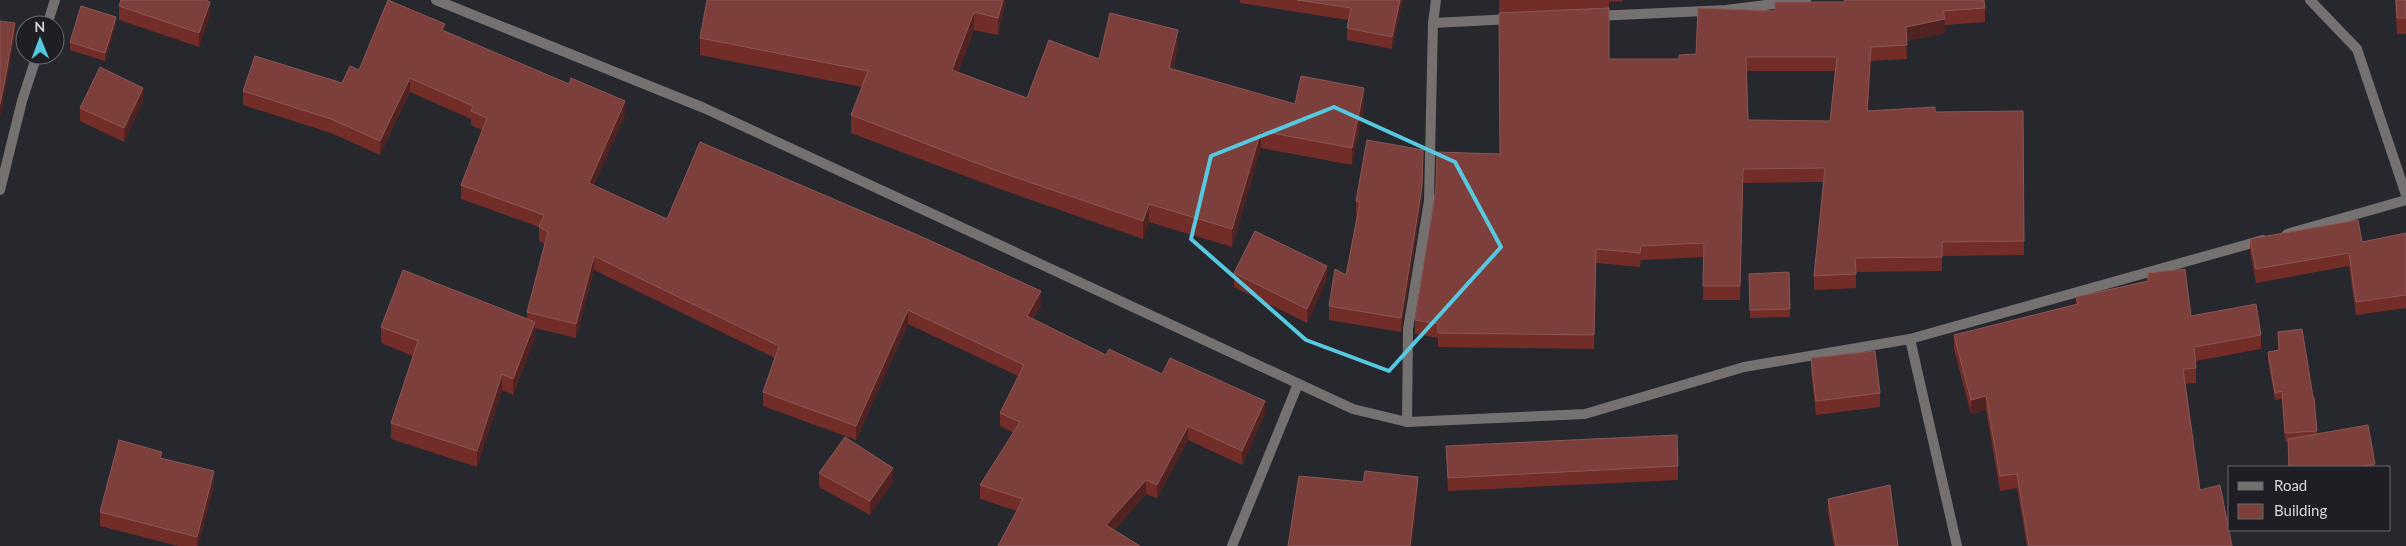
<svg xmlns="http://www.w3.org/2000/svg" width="2406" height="546" viewBox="0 0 2406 546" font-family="Lato,sans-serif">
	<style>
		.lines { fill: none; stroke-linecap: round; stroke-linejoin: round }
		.minor { stroke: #757170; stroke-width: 10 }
		.tertiary { stroke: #757170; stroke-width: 10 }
		.wall { fill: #722d28; fill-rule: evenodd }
		.shaded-wall { fill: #502322 }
		.building { fill: #7d3f3b; stroke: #8b5754; fill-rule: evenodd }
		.marked { fill: none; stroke: #56c9e0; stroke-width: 4; stroke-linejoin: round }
	</style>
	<rect width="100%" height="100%" fill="#27272e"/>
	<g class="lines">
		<g class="minor">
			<path d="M 2310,0 L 2357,49 L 2406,195"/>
			<path d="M 1596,16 L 1726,10 L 1806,0"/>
			<path d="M 1433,23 L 1512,19"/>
			<path d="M 47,25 L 55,0"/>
			<path d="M 0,190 L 22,101 L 37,55"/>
			<path d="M 1910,339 L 1957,546"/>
			<path d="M 1407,422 L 1408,329 L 1429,201 L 1433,23 L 1436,0"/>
			<path d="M 1232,546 L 1298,384"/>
		</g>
		<g class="tertiary">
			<path d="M 436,0 L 704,108 L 1353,409 L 1407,422 L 1585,414 L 1744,367 L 1910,339 L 2263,240"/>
			<path d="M 2287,234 L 2406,200"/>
		</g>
	</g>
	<g class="wall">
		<path d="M 1005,0 L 1005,4 L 998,35 L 974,30 L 958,72 L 1027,98 L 1099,59 L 1178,48 L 1173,69 L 1295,104 L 1364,106 L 1352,165 L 1261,148 L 1232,247 L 1149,222 L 1143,239 L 997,188 L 851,133 L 851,115 L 862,87 L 700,55 L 700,38 Z"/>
		<path d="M 1240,0 L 1403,0 L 1392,49 L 1347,40 L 1347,28 L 1348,20 L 1240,3 Z"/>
		<path d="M 1499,0 L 1622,0 L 1622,2 L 1609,1 L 1609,59 L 1679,59 L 1696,54 L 1775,11 L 1985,8 L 1985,22 L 1945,25 L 1945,33 L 1906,41 L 1907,59 L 1871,61 L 1868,111 L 1935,112 L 2023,111 L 2024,255 L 1942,256 L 1942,271 L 1856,272 L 1856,288 L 1814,290 L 1814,276 L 1824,182 L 1743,183 L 1740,300 L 1703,300 L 1704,257 L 1641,260 L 1640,267 L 1596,263 L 1594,349 L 1438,347 L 1438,338 L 1415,334 L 1415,320 L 1500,154 ZM 1747,71 L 1836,71 L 1830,121 L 1748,120 Z"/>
		<path d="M 2395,0 L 2406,0 L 2406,34 L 2397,34 Z"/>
		<path d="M 119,6 L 210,15 L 199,47 L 119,20 Z"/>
		<path d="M 116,24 L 105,61 L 70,50 L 70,42 Z"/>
		<path d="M 445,31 L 625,115 L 594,185 L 667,219 L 1041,305 L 1033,319 L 1106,355 L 1162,374 L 1265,414 L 1242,465 L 1188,440 L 1157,498 L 1146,494 L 1114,530 L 1017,511 L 980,499 L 980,485 L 1014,433 L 1000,426 L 1000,413 L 1018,376 L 908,324 L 856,440 L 763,406 L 763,392 L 775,358 L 594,270 L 576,338 L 535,328 L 535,338 L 513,395 L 502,390 L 477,467 L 391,439 L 391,423 L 413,356 L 381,343 L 381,327 L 527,318 L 527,312 L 545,244 L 539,241 L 539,227 L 461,199 L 461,185 L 482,130 L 471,125 L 471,119 L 410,92 L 380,155 L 331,133 L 243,105 L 243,91 L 342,83 L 359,70 Z"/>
		<path d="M 143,101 L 124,142 L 80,121 L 80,108 Z"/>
		<path d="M 1422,200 L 1401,332 L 1329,320 L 1329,306 L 1346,275 L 1357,215 L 1356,215 L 1356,201 Z"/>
		<path d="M 2406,233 L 2406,308 L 2356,315 L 2349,266 L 2256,283 L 2250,252 L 2250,239 L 2362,242 Z"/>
		<path d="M 1789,272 L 1790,317 L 1750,318 L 1749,274 Z"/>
		<path d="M 1234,273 L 1327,279 L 1307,323 L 1234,287 Z"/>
		<path d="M 2148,273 L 2191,316 L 2261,335 L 2261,349 L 2196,361 L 2196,383 L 2185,384 L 2200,490 L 2232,546 L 2027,546 L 2017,488 L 2000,491 L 1986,410 L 1971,414 L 1954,349 L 1954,335 L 2076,304 L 2076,297 L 2148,281 Z"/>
		<path d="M 2278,332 L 2313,397 L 2314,397 L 2317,434 L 2375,464 L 2375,467 L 2288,467 L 2288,441 L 2285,441 L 2282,399 L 2275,400 L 2268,360 L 2268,352 L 2279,350 Z"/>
		<path d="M 1811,358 L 1880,393 L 1880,407 L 1816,415 L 1811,372 Z"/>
		<path d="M 1446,446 L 1678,466 L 1678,480 L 1448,491 Z"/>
		<path d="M 162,458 L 214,485 L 198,546 L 178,546 L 100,526 L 100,512 Z"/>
		<path d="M 819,473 L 893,482 L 870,515 L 819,487 Z"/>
		<path d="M 1828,499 L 1898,546 L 1834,546 L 1828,513 Z"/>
	</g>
	<g class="shaded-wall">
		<path d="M 1003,0 L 1005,0 L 1005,4 L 998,35 L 998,18 Z"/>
		<path d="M 1400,0 L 1403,0 L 1392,49 L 1392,37 Z"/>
		<path d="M 210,2 L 210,15 L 199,47 L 199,33 Z"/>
		<path d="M 974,12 L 974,30 L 952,88 L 952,70 Z"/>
		<path d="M 116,17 L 116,24 L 105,61 L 105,53 Z"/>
		<path d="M 1945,19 L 1945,33 L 1906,41 L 1906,27 Z"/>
		<path d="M 15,23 L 15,37 L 4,98 L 0,118 L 0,104 Z"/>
		<path d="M 1178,30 L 1178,48 L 1169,85 L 1169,68 Z"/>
		<path d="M 1871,47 L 1871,61 L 1867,125 L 1867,111 Z"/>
		<path d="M 410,78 L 410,92 L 380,155 L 380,141 Z"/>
		<path d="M 143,88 L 143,101 L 124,142 L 124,128 Z"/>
		<path d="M 1364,88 L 1364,106 L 1352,165 L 1352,148 Z"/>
		<path d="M 625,101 L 625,115 L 589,197 L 589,183 Z"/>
		<path d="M 1261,131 L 1261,148 L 1232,247 L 1232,229 Z"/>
		<path d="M 1423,150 L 1422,200 L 1401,332 L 1401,318 Z"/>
		<path d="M 1149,204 L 1149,222 L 1143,239 L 1143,221 Z"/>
		<path d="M 594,256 L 594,270 L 576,338 L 576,324 Z"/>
		<path d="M 1327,266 L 1327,279 L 1307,323 L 1307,309 Z"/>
		<path d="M 1041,291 L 1041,305 L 1027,330 L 1027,316 Z"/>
		<path d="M 908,310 L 908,324 L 856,440 L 856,426 Z"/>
		<path d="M 535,322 L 535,338 L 513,395 L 513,379 Z"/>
		<path d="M 502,374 L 502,390 L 477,467 L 477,451 Z"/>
		<path d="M 1986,396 L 1986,410 L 1971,414 L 1971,400 Z"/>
		<path d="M 1265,401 L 1265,414 L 1242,465 L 1242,451 Z"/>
		<path d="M 1188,426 L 1188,440 L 1157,498 L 1157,485 Z"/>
		<path d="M 893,468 L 893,482 L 870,515 L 870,501 Z"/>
		<path d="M 214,471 L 214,485 L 198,546 L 197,546 L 197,537 Z"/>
		<path d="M 1418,477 L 1418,493 L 1412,546 L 1410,546 Z"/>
		<path d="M 1146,480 L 1146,494 L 1106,539 L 1106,525 Z"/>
	</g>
	<g class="building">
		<path d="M 121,0 L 206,0 L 210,2 L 199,33 L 119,6 Z"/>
		<path d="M 388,0 L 445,24 L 442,30 L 569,84 L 571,78 L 625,101 L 589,183 L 667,219 L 700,142 L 920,236 L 1041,291 L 1027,316 L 1106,355 L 1109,349 L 1162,374 L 1170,358 L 1265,401 L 1242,451 L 1188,426 L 1157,485 L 1146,480 L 1106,525 L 1140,546 L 998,546 L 1023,499 L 980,485 L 1020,422 L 1000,413 L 1024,365 L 908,310 L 856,426 L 763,392 L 779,346 L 594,256 L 576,324 L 527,312 L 548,232 L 539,227 L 544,215 L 461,185 L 487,118 L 471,111 L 473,106 L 410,78 L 380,141 L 331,119 L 243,91 L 255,56 L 342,83 L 350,66 L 359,70 Z"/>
		<path d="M 707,0 L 1003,0 L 998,18 L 974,12 L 952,70 L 1027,98 L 1049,40 L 1099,59 L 1110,13 L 1178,30 L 1169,68 L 1295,104 L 1301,76 L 1364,88 L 1352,148 L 1261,131 L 1232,229 L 1149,204 L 1143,221 L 997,171 L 851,115 L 868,71 L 700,38 Z"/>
		<path d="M 1297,0 L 1400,0 L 1392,37 L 1347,28 L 1351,8 Z"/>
		<path d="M 1845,0 L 1984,0 L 1985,8 L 1943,11 L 1945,19 L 1906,27 L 1907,45 L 1871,47 L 1867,111 L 1935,107 L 1935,112 L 2023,111 L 2024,241 L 1942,242 L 1942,257 L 1855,258 L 1856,274 L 1814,276 L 1825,168 L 1743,169 L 1740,286 L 1703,286 L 1704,243 L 1641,246 L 1640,253 L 1596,249 L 1594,335 L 1438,333 L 1438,324 L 1415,320 L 1436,188 L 1437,152 L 1500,154 L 1499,13 L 1609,8 L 1609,59 L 1679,59 L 1679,55 L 1696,54 L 1698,8 L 1775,11 L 1775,2 L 1844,2 ZM 1746,57 L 1837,57 L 1830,121 L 1748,120 Z"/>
		<path d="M 2396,0 L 2406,0 L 2406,18 L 2397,18 Z"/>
		<path d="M 81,6 L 116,17 L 105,53 L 70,42 Z"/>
		<path d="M 0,21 L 15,23 L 4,85 L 0,104 Z"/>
		<path d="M 100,67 L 143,88 L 124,128 L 80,108 Z"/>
		<path d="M 1367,140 L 1423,150 L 1422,187 L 1401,318 L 1329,306 L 1335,269 L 1346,275 L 1360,202 L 1356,201 Z"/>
		<path d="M 2358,220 L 2362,242 L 2406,233 L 2406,295 L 2356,302 L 2349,253 L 2256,269 L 2250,239 Z"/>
		<path d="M 1255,231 L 1327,266 L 1307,309 L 1234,273 Z"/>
		<path d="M 2185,269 L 2191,316 L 2256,304 L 2261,335 L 2194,347 L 2196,368 L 2183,369 L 2200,490 L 2220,485 L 2232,546 L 2029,546 L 2017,474 L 2000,476 L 1986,396 L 1971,400 L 1954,335 L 2078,304 L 2076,297 L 2148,281 L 2148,273 Z"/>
		<path d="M 403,270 L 535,322 L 513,379 L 502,374 L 477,451 L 391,423 L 418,341 L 381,327 Z"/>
		<path d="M 1789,272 L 1790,309 L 1750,310 L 1749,274 Z"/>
		<path d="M 2302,329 L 2313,397 L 2314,397 L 2317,431 L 2285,433 L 2282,391 L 2275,393 L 2268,352 L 2279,350 L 2278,332 Z"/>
		<path d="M 1875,351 L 1880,393 L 1816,401 L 1811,358 Z"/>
		<path d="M 2368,425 L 2375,464 L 2359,467 L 2289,467 L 2288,439 Z"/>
		<path d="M 1677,435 L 1678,466 L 1448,478 L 1446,446 Z"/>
		<path d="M 845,437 L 893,468 L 870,501 L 819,473 Z"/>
		<path d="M 119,440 L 162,452 L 160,458 L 214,471 L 197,537 L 100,512 Z"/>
		<path d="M 1365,471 L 1418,477 L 1410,546 L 1288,546 L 1299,476 L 1363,482 Z"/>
		<path d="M 1890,485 L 1898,546 L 1836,546 L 1828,499 Z"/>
	</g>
	<path class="marked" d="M 1334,107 L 1455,162 L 1501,247 L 1389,371 L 1306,340 L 1191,239 L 1211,156 Z"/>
	<rect x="2228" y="466" width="162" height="65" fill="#1e1e24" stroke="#68686d"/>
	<rect x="2238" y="482" width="25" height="8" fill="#757170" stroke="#68686d"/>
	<text x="2274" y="491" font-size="15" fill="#d6d7db">Road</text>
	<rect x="2238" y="504" width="25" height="15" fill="#7d3f3b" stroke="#68686d"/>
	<text x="2274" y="516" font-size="15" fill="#d6d7db">Building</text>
	<g transform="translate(40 40) rotate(359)"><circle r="24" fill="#1e1e24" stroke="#68686d"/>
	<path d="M0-4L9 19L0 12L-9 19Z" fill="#56c9e0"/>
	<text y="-8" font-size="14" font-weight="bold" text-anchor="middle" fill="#d6d7db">N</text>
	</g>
</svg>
